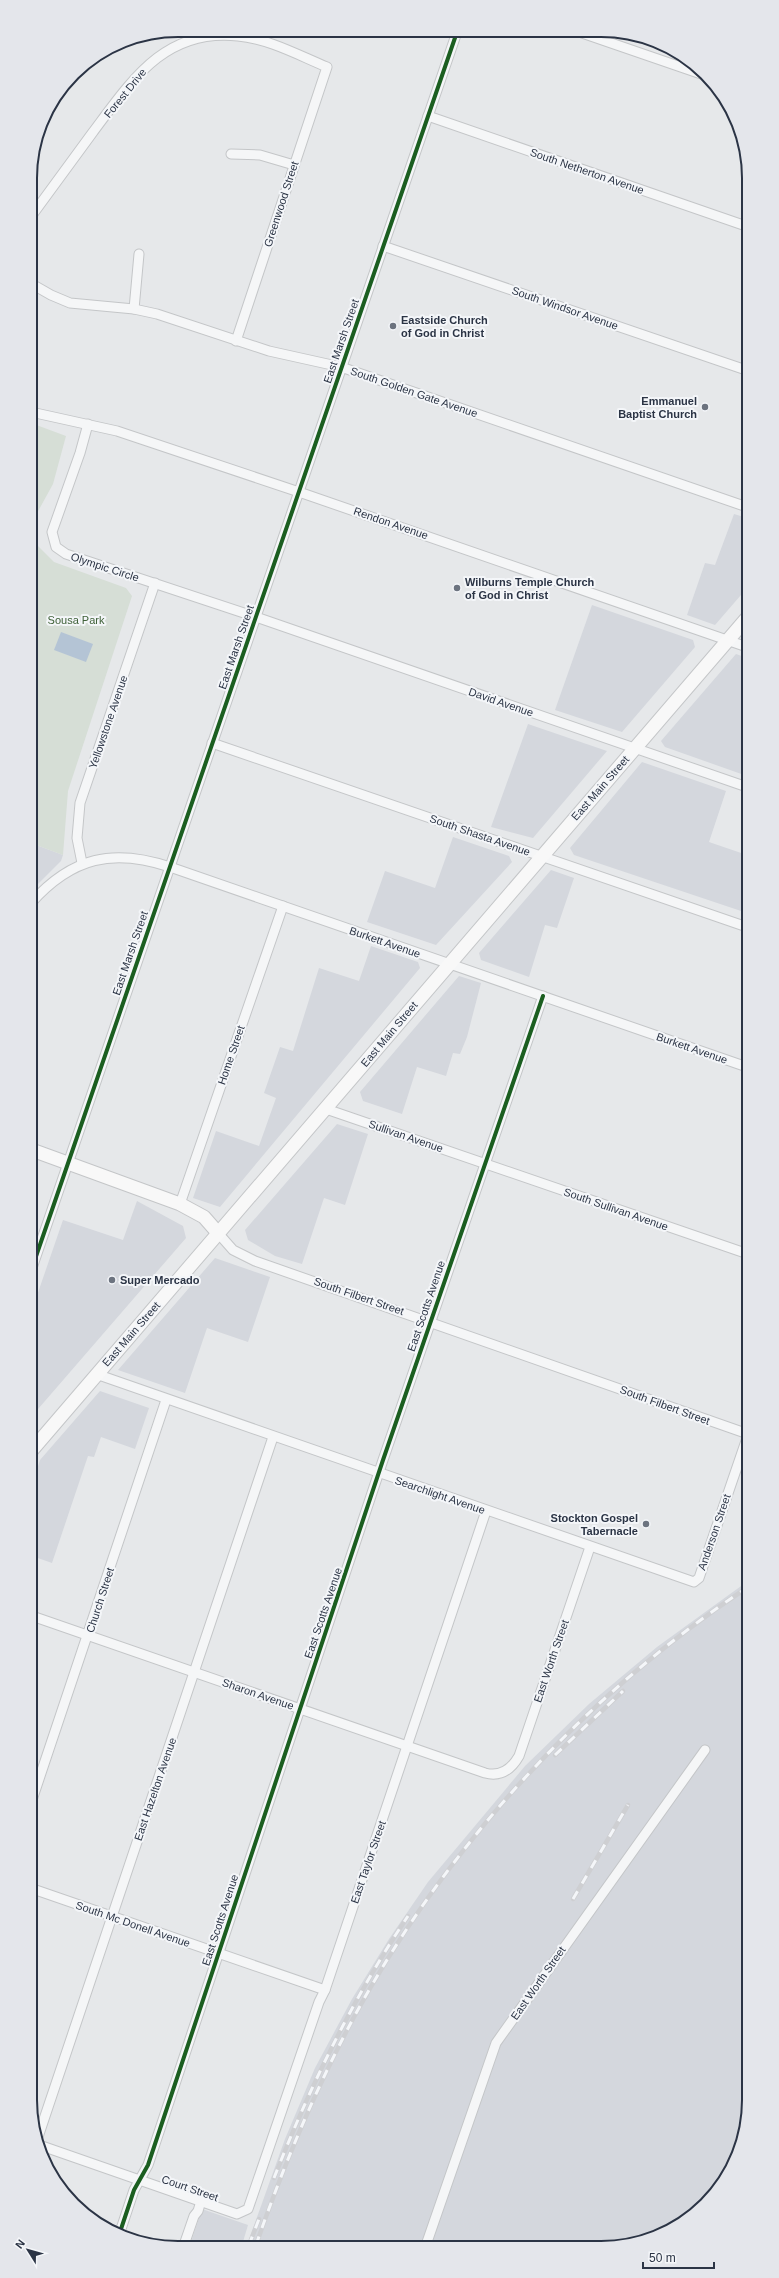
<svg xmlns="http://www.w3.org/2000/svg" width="779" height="2278" viewBox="0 0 779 2278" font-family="Arial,sans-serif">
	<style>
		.built { fill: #d4d7dd }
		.green { fill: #d6ded6 }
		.water { fill: #b4c4d5 }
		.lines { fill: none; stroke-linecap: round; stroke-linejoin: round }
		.street-casing { stroke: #c4c6c8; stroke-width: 11 }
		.secondary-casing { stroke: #c4c6c8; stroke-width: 15 }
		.street { stroke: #f5f6f7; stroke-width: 9 }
		.secondary { stroke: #f8f8f8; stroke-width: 13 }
		.rail-casing { stroke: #cecfd2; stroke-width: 4.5 }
		.rail { stroke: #f4f6f9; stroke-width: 3; stroke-dasharray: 9; stroke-linecap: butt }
		.cycleway-casing { stroke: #f4f6f9; stroke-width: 6 }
		.cycleway { stroke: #1b5e20; stroke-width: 4 }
		.poi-dot { fill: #6c737f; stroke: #f4f6f9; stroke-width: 1.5 }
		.labels { text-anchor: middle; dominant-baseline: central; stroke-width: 4; stroke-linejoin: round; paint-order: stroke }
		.street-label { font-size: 11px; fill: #2b3445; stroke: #f4f6f9 }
		.poi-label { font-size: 11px; font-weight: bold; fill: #2b3445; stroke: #f4f6f9; text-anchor: start }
		.park-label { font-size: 11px; fill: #3f6138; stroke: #f4f6f9 }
		.rim { fill: none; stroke: #2b3445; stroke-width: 2 }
	</style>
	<rect width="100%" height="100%" fill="#e6e8ea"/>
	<g class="built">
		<path d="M 734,514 L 747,518 L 747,588 L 715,625 L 687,615 L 705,563 L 715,565 Z"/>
		<path d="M 592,605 L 693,640 L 695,647 L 622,732 L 555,710 Z"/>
		<path d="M 736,654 L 747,658 L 747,776 L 665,747 L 661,741 Z"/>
		<path d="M 528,724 L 607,751 L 533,838 L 491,827 Z"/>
		<path d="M 642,762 L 726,791 L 709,842 L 747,855 L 747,913 L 574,855 L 570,848 Z"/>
		<path d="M 453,837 L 509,856 L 512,862 L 436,945 L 367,922 L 385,871 L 435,888 Z"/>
		<path d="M 31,843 L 63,855 L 61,861 L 31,891 Z"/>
		<path d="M 551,870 L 574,878 L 557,928 L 545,925 L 529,977 L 481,960 L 479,953 Z"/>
		<path d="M 371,946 L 418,962 L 420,968 L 220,1207 L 193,1198 L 216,1131 L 259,1146 L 276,1098 L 264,1093 L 280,1047 L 293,1051 L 319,968 L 359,981 Z"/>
		<path d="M 459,976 L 481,983 L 467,1037 L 460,1054 L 453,1053 L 446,1076 L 417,1067 L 402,1114 L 363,1101 L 360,1092 Z"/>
		<path d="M 337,1124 L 368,1134 L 345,1205 L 324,1198 L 302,1264 L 275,1256 L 248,1240 L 245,1230 Z"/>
		<path d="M 137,1201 L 183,1226 L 186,1238 L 32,1416 L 32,1310 L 63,1220 L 123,1240 Z"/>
		<path d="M 215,1258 L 270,1277 L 248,1342 L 207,1328 L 185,1393 L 118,1370 Z"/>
		<path d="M 100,1391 L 149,1408 L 135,1449 L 101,1437 L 94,1457 L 88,1456 L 52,1563 L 32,1556 L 32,1485 L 40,1460 Z"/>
		<path d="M 748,1581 L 749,2109 L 738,2156 L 712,2197 L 675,2228 L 630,2245 L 247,2245 L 285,2139 L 315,2068 L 352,1999 L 389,1939 L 428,1882 L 525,1766 L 589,1704 L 657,1647 Z"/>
		<path d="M 202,2209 L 248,2225 L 242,2245 L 190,2245 Z"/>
	</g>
	<path class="green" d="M 31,423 L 66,436 L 53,484 L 36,515 L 37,545 L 54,562 L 126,588 L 132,596 L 68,791 L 63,855 L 31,843 Z"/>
	<path class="water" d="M 61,632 L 93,644 L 86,662 L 54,650 Z"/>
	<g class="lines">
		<defs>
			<g id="street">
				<path d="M 582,33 L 707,76"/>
				<path d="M 428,116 L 746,226"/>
				<path d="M 231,154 L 260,155 L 294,165"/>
				<path d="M 30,218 C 51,189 72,161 93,132 C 132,80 165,28 238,36 C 269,39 298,55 327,67 L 236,341"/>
				<path d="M 383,246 L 746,370"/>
				<path d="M 30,283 L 51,295 L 70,303 L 134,309 L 157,314 L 269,351 L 341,367 L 747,507"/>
				<path d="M 134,309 L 139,254"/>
				<path d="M 31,412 L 117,431 L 299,492 L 747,647"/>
				<path d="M 88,424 L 80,453 L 52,532 L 56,547 L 66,554 L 256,617 L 747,787"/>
				<path d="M 212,743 L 747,927"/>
				<path d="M 82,863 L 77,838 L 80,803 L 155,583"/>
				<path d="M 31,903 C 72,857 113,848 170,867 L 747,1067"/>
				<path d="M 326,1109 L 748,1254"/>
				<path d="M 180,1204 L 283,906"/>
				<path d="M 218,1233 L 233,1250 L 255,1261 L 748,1434"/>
				<path d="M 32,1268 L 457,32"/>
				<path d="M 96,1374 L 694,1582 L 699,1578 L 748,1435"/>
				<path d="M 32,1616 L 485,1773 C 500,1777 511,1770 519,1756 L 590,1547"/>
				<path d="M 32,1800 L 166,1400"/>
				<path d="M 33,1889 L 325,1990"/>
				<path d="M 37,2140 L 273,1437"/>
				<path d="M 39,2145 L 237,2214 L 248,2209 L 319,2002 L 325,1990 L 486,1511"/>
				<path d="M 119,2235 L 134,2190 L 148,2165 L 383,1460 L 543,996"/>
				<path d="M 184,2245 L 194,2216 L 198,2211 L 201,2201"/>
				<path d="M 426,2245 L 496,2043 L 705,1750"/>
			</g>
			<g id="secondary">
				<path d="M 32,1150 L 180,1204 L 204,1217 L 218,1233"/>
				<path d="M 32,1450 L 747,618"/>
			</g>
		</defs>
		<use href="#street" class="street-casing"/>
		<use href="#secondary" class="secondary-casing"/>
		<use href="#street" class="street"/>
		<use href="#secondary" class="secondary"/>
		<defs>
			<g id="rail">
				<path d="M 555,1755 L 623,1691"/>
				<path d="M 573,1899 L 628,1805"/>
				<path d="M 274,2178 C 310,2086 353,1998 408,1916"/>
				<path d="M 249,2245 L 259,2219"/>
				<path d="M 256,2245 C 283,2167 315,2090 354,2017 C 447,1845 585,1695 748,1587"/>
			</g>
		</defs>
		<use href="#rail" class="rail-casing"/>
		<use href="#rail" class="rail"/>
		<defs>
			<g id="cycleway">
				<path d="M 32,1268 L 457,32"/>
				<path d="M 119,2235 L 134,2190 L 148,2165 L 383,1460 L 543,996"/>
			</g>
		</defs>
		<use href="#cycleway" class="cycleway-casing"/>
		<use href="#cycleway" class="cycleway"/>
	</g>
	<g class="poi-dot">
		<circle cx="393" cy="326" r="4"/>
		<circle cx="705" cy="407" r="4"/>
		<circle cx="457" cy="588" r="4"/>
		<circle cx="112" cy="1280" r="4"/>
		<circle cx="646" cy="1524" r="4"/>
	</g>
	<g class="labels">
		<g class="street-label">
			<text transform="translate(125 93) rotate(-51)">Forest Drive</text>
			<text transform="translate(587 171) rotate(19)">South Netherton Avenue</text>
			<text transform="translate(281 204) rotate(-72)">Greenwood Street</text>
			<text transform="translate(565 308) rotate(19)">South Windsor Avenue</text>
			<text transform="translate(341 341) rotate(-71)">East Marsh Street</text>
			<text transform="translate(414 392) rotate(19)">South Golden Gate Avenue</text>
			<text transform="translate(391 523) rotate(19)">Rendon Avenue</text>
			<text transform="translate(105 567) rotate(18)">Olympic Circle</text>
			<text transform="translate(236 647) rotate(-71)">East Marsh Street</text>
			<text transform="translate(501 702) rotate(19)">David Avenue</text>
			<text transform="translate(108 722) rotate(-71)">Yellowstone Avenue</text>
			<text transform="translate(600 788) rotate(-49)">East Main Street</text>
			<text transform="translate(480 835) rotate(19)">South Shasta Avenue</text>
			<text transform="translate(385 942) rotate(19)">Burkett Avenue</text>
			<text transform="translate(130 953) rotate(-71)">East Marsh Street</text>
			<text transform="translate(389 1034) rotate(-50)">East Main Street</text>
			<text transform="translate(692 1048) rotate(19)">Burkett Avenue</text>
			<text transform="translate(231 1055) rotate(-71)">Home Street</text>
			<text transform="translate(406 1136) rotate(19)">Sullivan Avenue</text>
			<text transform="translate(616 1209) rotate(19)">South Sullivan Avenue</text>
			<text transform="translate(359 1296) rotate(19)">South Filbert Street</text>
			<text transform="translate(426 1306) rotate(-71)">East Scotts Avenue</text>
			<text transform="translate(131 1334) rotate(-49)">East Main Street</text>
			<text transform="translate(665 1405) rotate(20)">South Filbert Street</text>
			<text transform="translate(440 1495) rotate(19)">Searchlight Avenue</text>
			<text transform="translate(714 1532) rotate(-71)">Anderson Street</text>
			<text transform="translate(100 1600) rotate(-72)">Church Street</text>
			<text transform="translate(323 1613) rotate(-71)">East Scotts Avenue</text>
			<text transform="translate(551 1661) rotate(-71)">East Worth Street</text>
			<text transform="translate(258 1694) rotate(19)">Sharon Avenue</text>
			<text transform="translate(155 1789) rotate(-71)">East Hazelton Avenue</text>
			<text transform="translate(368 1862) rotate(-71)">East Taylor Street</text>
			<text transform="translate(220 1920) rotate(-72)">East Scotts Avenue</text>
			<text transform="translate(133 1924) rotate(19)">South Mc Donell Avenue</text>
			<text transform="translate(538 1983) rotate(-55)">East Worth Street</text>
			<text transform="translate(190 2188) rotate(19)">Court Street</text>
		</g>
		<g class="poi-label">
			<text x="401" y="320">Eastside Church<tspan x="401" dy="13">of God in Christ</tspan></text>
			<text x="697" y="401" text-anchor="end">Emmanuel<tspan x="697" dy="13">Baptist Church</tspan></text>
			<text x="465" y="582">Wilburns Temple Church<tspan x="465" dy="13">of God in Christ</tspan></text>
			<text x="120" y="1280">Super Mercado</text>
			<text x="638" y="1518" text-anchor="end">Stockton Gospel<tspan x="638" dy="13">Tabernacle</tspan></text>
		</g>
		<g class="park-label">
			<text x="76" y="620">Sousa Park</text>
		</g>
	</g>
	<path d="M0 0H779V2278H0ZM178 37H601A141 141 0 0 1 742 178V2100A141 141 0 0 1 601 2241H178A141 141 0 0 1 37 2100V178A141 141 0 0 1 178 37Z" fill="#e4e6eb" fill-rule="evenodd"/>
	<path class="rim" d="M178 37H601A141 141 0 0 1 742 178V2100A141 141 0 0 1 601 2241H178A141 141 0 0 1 37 2100V178A141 141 0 0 1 178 37Z"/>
	<g transform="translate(28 2250) rotate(307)" stroke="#f4f6f9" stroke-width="3" paint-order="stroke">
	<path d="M0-3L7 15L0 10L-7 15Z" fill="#2b3445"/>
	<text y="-6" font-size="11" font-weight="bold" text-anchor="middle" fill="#2b3445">N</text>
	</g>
	<path d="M643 2262v6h71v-6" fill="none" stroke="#2b3445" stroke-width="2"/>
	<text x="649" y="2262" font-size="12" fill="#2b3445" stroke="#f4f6f9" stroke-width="3" paint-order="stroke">50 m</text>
</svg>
